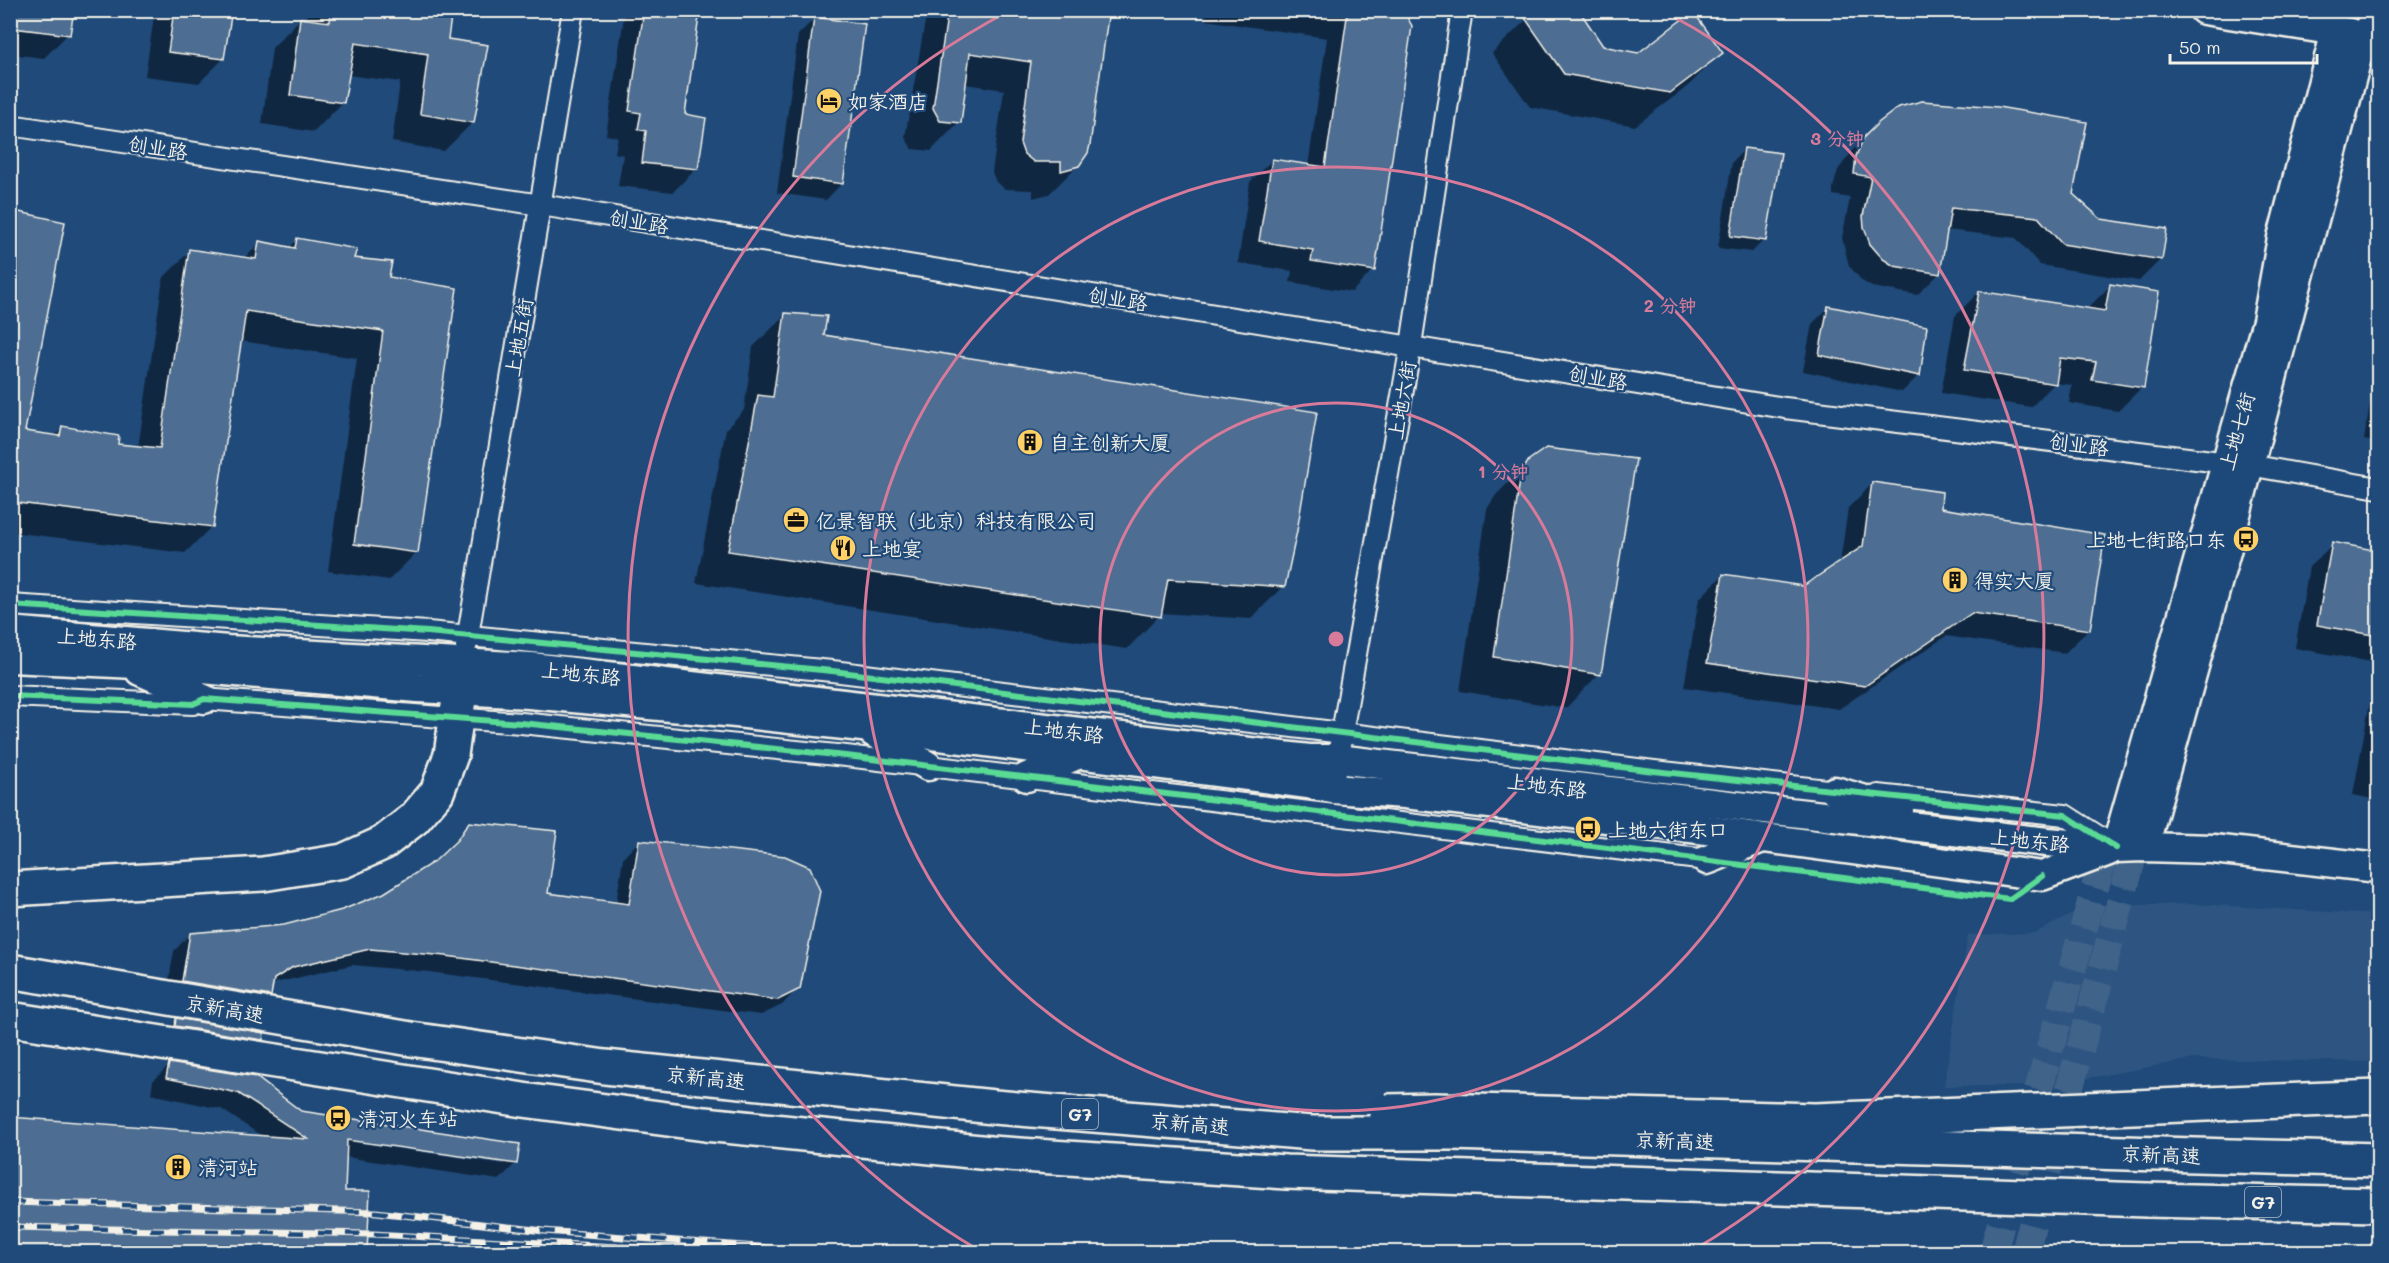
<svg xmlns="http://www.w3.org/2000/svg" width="2389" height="1263" viewBox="0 0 2389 1263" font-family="Mali,'LXGW WenKai TC',sans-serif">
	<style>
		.built { fill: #2d5581 }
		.shadow { fill: #0007; fill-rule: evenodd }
		.building { fill: #4d6e92; stroke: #f4f1e8; stroke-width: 1.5 }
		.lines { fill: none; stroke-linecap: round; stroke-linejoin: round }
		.secondary-tunnel { stroke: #3f638a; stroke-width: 28; stroke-dasharray: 28 14; stroke-linecap: butt }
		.minor-casing { stroke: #f4f1e8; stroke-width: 24 }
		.secondary-casing { stroke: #f4f1e8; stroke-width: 33 }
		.motorway-casing { stroke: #f4f1e8; stroke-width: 38 }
		.minor { stroke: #1f4a7a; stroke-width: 20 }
		.secondary { stroke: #1f4a7a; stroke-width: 28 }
		.motorway { stroke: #1f4a7a; stroke-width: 33 }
		.rail-casing { stroke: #f4f1e8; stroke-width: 7 }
		.rail { stroke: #1f4a7a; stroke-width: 4.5; stroke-dasharray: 14; stroke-linecap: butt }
		.motorway-bridge-casing { stroke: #f4f1e8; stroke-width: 38; stroke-linecap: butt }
		.motorway-bridge { stroke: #1f4a7a; stroke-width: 33 }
		.cycleway-casing { stroke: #1f4a7a; stroke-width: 10 }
		.cycleway { stroke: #5adb95; stroke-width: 6 }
		.ring { fill: none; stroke: #d87a9a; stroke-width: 3 }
		.labels { text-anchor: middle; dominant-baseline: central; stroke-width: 4.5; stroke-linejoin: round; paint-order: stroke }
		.shield { fill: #1f4a7a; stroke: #b4bfc7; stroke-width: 1.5 }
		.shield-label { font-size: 18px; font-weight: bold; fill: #f4f1e8 }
		.poi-label { font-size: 20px; fill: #f4f1e8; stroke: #1f4a7a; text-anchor: start }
		.street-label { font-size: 20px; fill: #f4f1e8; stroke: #1f4a7a }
		.centre { fill: #d87a9a; stroke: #1f4a7a; stroke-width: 3 }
		.ring-label { font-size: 18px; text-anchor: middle; font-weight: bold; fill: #d87a9a; stroke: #1f4a7a; stroke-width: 4.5; stroke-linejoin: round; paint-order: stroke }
	</style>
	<rect width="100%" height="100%" fill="#1f4a7a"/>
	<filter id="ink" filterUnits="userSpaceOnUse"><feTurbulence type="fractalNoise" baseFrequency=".0167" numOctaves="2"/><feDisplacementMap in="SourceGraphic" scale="12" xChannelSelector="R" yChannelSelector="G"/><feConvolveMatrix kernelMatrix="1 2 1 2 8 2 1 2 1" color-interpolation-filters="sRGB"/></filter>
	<g filter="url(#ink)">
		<path class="built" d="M 2197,904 L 2378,915 L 2378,1062 L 2193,1059 L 2045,1086 L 1944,1086 L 1968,935 L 2035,933 L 2088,906 Z"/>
		<g class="shadow">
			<path d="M 10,10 L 72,10 L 68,34 L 44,58 L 10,54 Z"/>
			<path d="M 155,10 L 230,10 L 223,59 L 199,83 L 145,76 Z"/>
			<path d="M 307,10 L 451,10 L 446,41 L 473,122 L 444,151 L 392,142 L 400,82 L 347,75 L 342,103 L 314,132 L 262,124 L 272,48 L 300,19 L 306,20 Z"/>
			<path d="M 625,10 L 699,10 L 683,115 L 697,168 L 673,192 L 618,186 L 623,155 L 615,153 L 618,137 L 606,135 Z"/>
			<path d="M 927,10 L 1106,10 L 1078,165 L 1049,194 L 1033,198 L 1033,190 L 1005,189 L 996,182 L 992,172 L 1004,90 L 965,84 L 959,122 L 931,151 L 912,149 L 905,137 Z"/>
			<path d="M 1207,10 L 1401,10 L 1373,270 L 1352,292 L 1290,282 L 1292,271 L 1238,263 L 1250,182 L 1272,160 L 1308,166 L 1327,38 L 1205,20 Z"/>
			<path d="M 1538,10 L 1602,47 L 1639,55 L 1721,53 L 1687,87 L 1635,126 L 1530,107 L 1492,53 L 1526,20 Z"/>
			<path d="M 814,19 L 842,183 L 826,200 L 777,193 L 798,35 Z"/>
			<path d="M 1879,124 L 2071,195 L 2100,221 L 2161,259 L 2139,281 L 2040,265 L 2016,238 L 1946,230 L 1939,274 L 1917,295 L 1872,287 L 1862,281 L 1849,266 L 1842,238 L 1850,198 L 1833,195 L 1833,188 L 1838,170 L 1856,146 Z"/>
			<path d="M 1744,150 L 1764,240 L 1752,252 L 1718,248 L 1732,162 Z"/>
			<path d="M 10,212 L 23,432 L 54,436 L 63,428 L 116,446 L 138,448 L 163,278 L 190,251 L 244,258 L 260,243 L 288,249 L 297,240 L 352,259 L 388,279 L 416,553 L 389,580 L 328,571 L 357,358 L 240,341 L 212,526 L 185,553 L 10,532 Z"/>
			<path d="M 2110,286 L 2142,387 L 2118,411 L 2069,403 L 2072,385 L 2055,383 L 2031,407 L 1941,393 L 1955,316 L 1979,292 L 2087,309 Z"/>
			<path d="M 1829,307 L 1918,376 L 1902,392 L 1803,371 L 1812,324 Z"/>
			<path d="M 786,314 L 822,336 L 1283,586 L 1251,619 L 1160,613 L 1159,616 L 1127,649 L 696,583 L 726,429 L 744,410 L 753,347 Z"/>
			<path d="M 2378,354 L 2378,443 L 2364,440 Z"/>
			<path d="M 1530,461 L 1599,674 L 1566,708 L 1460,691 L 1487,509 L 1496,495 Z"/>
			<path d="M 1872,484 L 1939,509 L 2089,629 L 2065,653 L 1946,636 L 1839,709 L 1684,687 L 1699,599 L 1723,575 L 1803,588 L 1840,563 L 1848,508 Z"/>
			<path d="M 2333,544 L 2378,552 L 2378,800 L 2353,795 L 2377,663 L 2295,648 L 2309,567 Z"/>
			<path d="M 469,824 L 546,894 L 616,904 L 623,858 L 639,841 L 798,988 L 782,1005 L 761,1015 L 429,972 L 352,965 L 275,983 L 272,985 L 270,996 L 253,1012 L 166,997 L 174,951 L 190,934 L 284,927 L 343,912 L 385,895 L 436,862 Z"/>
			<path d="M 177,1020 L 262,1039 L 245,1056 L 160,1036 Z"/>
			<path d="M 169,1065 L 300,1113 L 516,1163 L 499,1180 L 345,1157 L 343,1192 L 368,1192 L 366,1252 L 10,1252 L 10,1119 L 265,1138 L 221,1109 L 151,1094 L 153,1081 ZM 340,1137 L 504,1160 L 504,1164 L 340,1140 Z"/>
		</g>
		<g class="building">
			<path d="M 16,10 L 74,10 L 70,35 L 13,28 Z"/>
			<path d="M 174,10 L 232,10 L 224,59 L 168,52 Z"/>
			<path d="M 331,10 L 452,10 L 448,39 L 488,45 L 474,123 L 420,114 L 428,54 L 355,43 L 344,103 L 290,95 L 300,18 L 330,22 Z"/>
			<path d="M 644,10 L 700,10 L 685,114 L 706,118 L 698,169 L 642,163 L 646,131 L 638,129 L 641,113 L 629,111 Z"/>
			<path d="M 948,10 L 1109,10 L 1090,145 L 1088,153 L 1079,166 L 1061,171 L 1061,162 L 1034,162 L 1024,154 L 1020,143 L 1031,62 L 970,53 L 961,123 L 940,121 L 933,108 Z"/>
			<path d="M 1348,10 L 1403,10 L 1412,26 L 1375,271 L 1311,261 L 1313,250 L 1259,241 L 1272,159 L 1325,167 Z"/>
			<path d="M 1536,10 L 1579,10 L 1603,46 L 1638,53 L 1693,11 L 1723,53 L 1670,93 L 1564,74 L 1525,18 Z"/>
			<path d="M 814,17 L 865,24 L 843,184 L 793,177 Z"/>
			<path d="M 1922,101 L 1998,107 L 2087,122 L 2073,194 L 2101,219 L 2167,229 L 2162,260 L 2062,244 L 2038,217 L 1951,208 L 1940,274 L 1894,266 L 1883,259 L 1870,244 L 1864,227 L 1863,216 L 1871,177 L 1854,174 L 1856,156 L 1864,137 L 1878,123 L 1899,107 Z"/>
			<path d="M 1744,148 L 1781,153 L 1766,241 L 1730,236 Z"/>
			<path d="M 10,210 L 65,222 L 25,431 L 60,436 L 62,426 L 119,436 L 118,444 L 160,448 L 189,249 L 256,259 L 259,241 L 295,248 L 297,238 L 357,249 L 354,258 L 392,262 L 389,277 L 457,288 L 418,553 L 354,544 L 383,331 L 246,311 L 213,527 L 10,502 Z"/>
			<path d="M 2110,284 L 2159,292 L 2144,388 L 2092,380 L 2096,362 L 2060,358 L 2056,384 L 1964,370 L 1979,291 L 2105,311 Z"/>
			<path d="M 1828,306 L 1927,326 L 1920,376 L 1819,355 Z"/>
			<path d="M 785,313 L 827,316 L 824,335 L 1317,412 L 1297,531 L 1285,587 L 1168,579 L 1161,617 L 728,551 L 758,395 L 773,397 Z"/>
			<path d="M 1546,448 L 1636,459 L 1601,675 L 1494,657 L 1521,473 L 1529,460 Z"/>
			<path d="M 1872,482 L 1942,492 L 1941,508 L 2105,535 L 2090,630 L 1972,613 L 1865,686 L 1707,663 L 1723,574 L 1803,586 L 1863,546 Z"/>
			<path d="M 2332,542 L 2379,551 L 2379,636 L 2317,625 Z"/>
			<path d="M 469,822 L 557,831 L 548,893 L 629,904 L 639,840 L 785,856 L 810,867 L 820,891 L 800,989 L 778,1000 L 446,956 L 370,949 L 293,967 L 274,979 L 271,996 L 182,981 L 190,933 L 284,925 L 342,910 L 384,893 L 435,861 L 457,840 Z"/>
			<path d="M 176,1018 L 264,1033 L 263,1040 L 175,1026 Z"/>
			<path d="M 169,1063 L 256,1077 L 301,1111 L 520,1144 L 517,1164 L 347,1140 L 345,1191 L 370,1191 L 367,1252 L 10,1252 L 10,1117 L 308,1139 L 238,1093 L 166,1078 Z"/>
		</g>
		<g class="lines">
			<g class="secondary-tunnel">
				<path d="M 2351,55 L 2361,10"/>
				<path d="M 1993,1252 L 2110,834"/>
				<path d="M 2025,1252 L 2142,823"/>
			</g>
			<defs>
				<g id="minor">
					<path d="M 10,125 L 541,205 L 1785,408 L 2228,463"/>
					<path d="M 2249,465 L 2378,488"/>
					<path d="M 10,605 L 428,632 L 832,671 L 1654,771 L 1846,792"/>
					<path d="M 466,647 L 573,10"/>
					<path d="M 10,696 L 193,704 L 204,699 L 521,723 L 846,756 L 1707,860"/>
					<path d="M 1332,789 L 1411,345 L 1462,10"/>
					<path d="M 1878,795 L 2065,815 L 2112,845"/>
				</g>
				<g id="secondary">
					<path d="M 2204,10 L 2350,33"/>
					<path d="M 10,631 L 228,650 L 531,667 L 1309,759 L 1337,759 L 2047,842 L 2116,848 L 2144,847 L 2213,849 L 2378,868"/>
					<path d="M 10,658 L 157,665 L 418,688 L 529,694 L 736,713 L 916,733 L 1308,784 L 1332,789 L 1405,794 L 1699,829 L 2042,876 L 2109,851"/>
					<path d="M 140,671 L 204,699"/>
					<path d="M 873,732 L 928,766"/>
					<path d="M 1027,777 L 1077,755"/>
					<path d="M 1835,791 L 1899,810"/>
					<path d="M 2144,847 L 2230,537 L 2363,35 L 2378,17"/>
					<path d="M 2116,848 L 2267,321 L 2282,238 L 2336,31 L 2326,10"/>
					<path d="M 1707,860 L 1760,839"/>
				</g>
				<g id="motorway">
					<path d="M 10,889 L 263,874 L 343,861 L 383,843 L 414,819 L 437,792 L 451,755 L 464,664"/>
					<path d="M 2182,1105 L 2378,1097"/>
					<path d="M 2159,1154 L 2378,1160"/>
					<path d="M 2147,1200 L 2378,1205"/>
				</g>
			</defs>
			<use href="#minor" class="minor-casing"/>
			<use href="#secondary" class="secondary-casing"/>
			<use href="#motorway" class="motorway-casing"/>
			<use href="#minor" class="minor"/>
			<use href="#secondary" class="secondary"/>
			<use href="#motorway" class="motorway"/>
			<defs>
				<g id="rail">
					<path d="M 10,1202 L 376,1212 L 544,1231 L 826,1252"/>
					<path d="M 10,1227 L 373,1234 L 709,1252"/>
				</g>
			</defs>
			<use href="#rail" class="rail-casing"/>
			<use href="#rail" class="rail"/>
			<defs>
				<g id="motorway-bridge">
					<path d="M 10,971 L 411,1039 L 605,1067 L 994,1107 L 1312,1133 L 1452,1133 L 2159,1154"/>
					<path d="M 10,1019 L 523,1100 L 705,1124 L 990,1153 L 1286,1172 L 2147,1200"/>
					<path d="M 1386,1111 L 1434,1110 L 1815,1120 L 2182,1105"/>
				</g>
			</defs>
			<use href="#motorway-bridge" class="motorway-bridge-casing"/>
			<use href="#motorway-bridge" class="motorway-bridge"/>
			<defs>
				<g id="cycleway">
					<path d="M 10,605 L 428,632 L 832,671 L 1654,771 L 2065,815 L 2116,848"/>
					<path d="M 10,696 L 193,704 L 204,699 L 521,723 L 846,756 L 1394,821 L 2010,899 L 2042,876"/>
				</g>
			</defs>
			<use href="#cycleway" class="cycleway-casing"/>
			<use href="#cycleway" class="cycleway"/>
		</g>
	</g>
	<g class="ring">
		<circle cx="1336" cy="639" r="236"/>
		<circle cx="1336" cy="639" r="472"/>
		<path d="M982 1252A708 708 0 0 1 1009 11M1663 11A708 708 0 0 1 1690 1252"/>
	</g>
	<defs>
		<symbol id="hotel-disc" viewBox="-11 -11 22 22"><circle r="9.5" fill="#ffd166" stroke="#1f4a7a"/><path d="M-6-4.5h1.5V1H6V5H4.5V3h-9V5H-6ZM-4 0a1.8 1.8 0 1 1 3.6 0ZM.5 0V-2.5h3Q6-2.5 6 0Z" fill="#111"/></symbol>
		<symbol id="building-disc" viewBox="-11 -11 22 22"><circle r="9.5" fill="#ffd166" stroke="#1f4a7a"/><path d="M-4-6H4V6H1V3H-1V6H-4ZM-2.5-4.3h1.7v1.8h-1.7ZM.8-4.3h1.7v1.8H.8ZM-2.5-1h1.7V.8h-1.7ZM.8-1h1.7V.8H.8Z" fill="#111"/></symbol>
		<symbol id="office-disc" viewBox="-11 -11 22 22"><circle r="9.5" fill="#ffd166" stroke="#1f4a7a"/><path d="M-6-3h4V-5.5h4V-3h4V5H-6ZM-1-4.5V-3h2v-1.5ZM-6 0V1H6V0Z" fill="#111"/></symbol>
		<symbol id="bus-disc" viewBox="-11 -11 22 22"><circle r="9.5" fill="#ffd166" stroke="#1f4a7a"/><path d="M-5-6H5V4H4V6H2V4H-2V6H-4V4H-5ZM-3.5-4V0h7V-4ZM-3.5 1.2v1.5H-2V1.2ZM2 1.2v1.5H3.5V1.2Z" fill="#111"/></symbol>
		<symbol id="restaurant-disc" viewBox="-11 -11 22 22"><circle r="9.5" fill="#ffd166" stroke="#1f4a7a"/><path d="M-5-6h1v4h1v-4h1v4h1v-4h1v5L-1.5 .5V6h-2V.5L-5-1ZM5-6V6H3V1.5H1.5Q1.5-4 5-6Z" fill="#111"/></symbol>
	</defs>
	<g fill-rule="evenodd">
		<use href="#hotel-disc" x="814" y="86" width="30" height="30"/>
		<use href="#building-disc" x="1015" y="427" width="30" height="30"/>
		<use href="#office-disc" x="781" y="505" width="30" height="30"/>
		<use href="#bus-disc" x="2231" y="524" width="30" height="30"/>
		<use href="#restaurant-disc" x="828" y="533" width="30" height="30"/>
		<use href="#building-disc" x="1940" y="565" width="30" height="30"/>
		<use href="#bus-disc" x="1573" y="814" width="30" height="30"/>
		<use href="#bus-disc" x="323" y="1103" width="30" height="30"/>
		<use href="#building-disc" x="163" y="1152" width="30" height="30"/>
	</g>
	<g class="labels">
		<g class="shield">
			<rect x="1062" y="1099" width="36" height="30" rx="4.5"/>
			<rect x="2245" y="1187" width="36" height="30" rx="4.5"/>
		</g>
		<g class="shield-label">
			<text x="1080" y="1114">G7</text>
			<text x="2263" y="1202">G7</text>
		</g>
		<g class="poi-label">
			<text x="848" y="101">如家酒店</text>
			<text x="1050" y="442">自主创新大厦</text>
			<text x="816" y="520">亿景智联（北京）科技有限公司</text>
			<text x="2226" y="539" text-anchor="end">上地七街路口东</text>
			<text x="862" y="548">上地宴</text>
			<text x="1974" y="580">得实大厦</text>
			<text x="1608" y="829">上地六街东口</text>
			<text x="358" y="1118">清河火车站</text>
			<text x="198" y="1167">清河站</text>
		</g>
		<g class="street-label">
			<text transform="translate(158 147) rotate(9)">创业路</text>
			<text transform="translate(639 221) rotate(9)">创业路</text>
			<text transform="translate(1118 298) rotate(9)">创业路</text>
			<text transform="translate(518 337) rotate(-80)">上地五街</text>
			<text transform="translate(1598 377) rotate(10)">创业路</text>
			<text transform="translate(1401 400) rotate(-80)">上地六街</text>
			<text transform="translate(2236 431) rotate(-74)">上地七街</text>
			<text transform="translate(2079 444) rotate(7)">创业路</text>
			<text transform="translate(97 638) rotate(5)">上地东路</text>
			<text transform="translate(581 673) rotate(6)">上地东路</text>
			<text transform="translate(1064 730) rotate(7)">上地东路</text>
			<text transform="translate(1547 785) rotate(7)">上地东路</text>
			<text transform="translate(2030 840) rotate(6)">上地东路</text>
			<text transform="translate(225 1008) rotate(10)">京新高速</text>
			<text transform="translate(706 1077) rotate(6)">京新高速</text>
			<text transform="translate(1190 1123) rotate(5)">京新高速</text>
			<text transform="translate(1675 1140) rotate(2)">京新高速</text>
			<text transform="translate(2161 1154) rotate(2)">京新高速</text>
		</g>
	</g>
	<circle cx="1336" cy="639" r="9" class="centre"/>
	<g class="ring-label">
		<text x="1837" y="145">3 分钟</text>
		<text x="1670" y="312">2 分钟</text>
		<text x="1503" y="478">1 分钟</text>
	</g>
	<rect width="2389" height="1263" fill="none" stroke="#1f4a7a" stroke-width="36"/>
	<rect x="18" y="18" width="2353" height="1227" fill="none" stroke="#f4f1e8" stroke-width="2" filter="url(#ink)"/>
	<path d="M2170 54v9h147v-9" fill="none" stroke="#f4f1e8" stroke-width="3"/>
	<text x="2179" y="54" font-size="18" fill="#f4f1e8" stroke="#1f4a7a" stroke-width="4.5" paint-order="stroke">50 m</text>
</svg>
